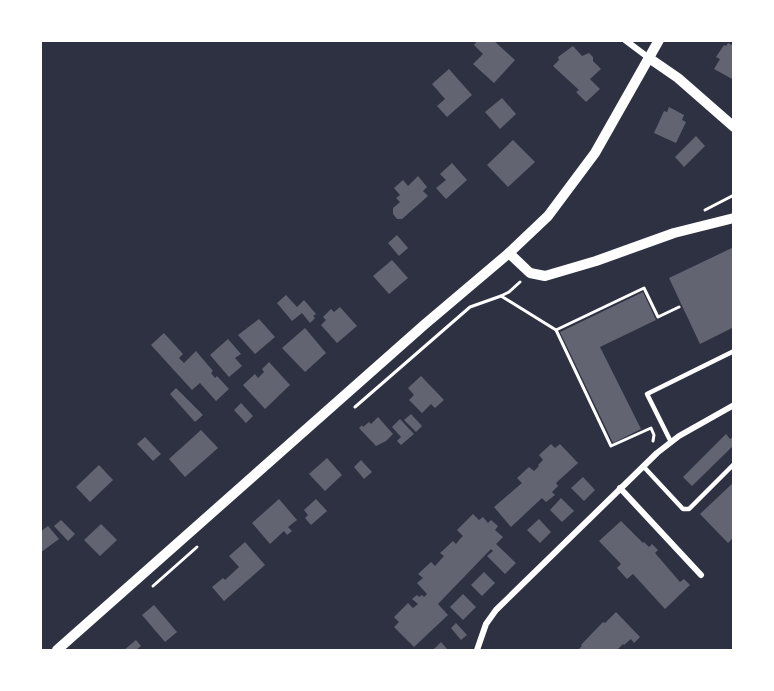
<svg xmlns="http://www.w3.org/2000/svg" width="774" height="691" viewBox="0 0 774 691" font-family="Manrope,sans-serif">
	<style>
		.building { fill: #626471 }
		.lines { fill: none; stroke-linecap: round; stroke-linejoin: round }
		.path { stroke: #fff; stroke-width: 3 }
		.service { stroke: #fff; stroke-width: 4.5 }
		.minor { stroke: #fff; stroke-width: 6 }
		.tertiary { stroke: #fff; stroke-width: 10 }
	</style>
	<rect width="100%" height="100%" fill="#2d3142"/>
	<g class="building">
		<path d="M 478,40 L 493,40 L 515,60 L 494,83 L 473,64 L 483,54 L 474,45 Z"/>
		<path d="M 728,43 L 734,46 L 734,80 L 714,69 L 720,59 L 716,57 L 724,45 L 726,46 Z"/>
		<path d="M 573,46 L 582,56 L 589,53 L 593,57 L 593,61 L 601,69 L 590,79 L 600,89 L 586,102 L 576,92 L 579,90 L 553,66 L 559,60 L 558,57 Z"/>
		<path d="M 449,69 L 472,95 L 447,117 L 437,106 L 445,99 L 432,84 Z"/>
		<path d="M 502,98 L 516,114 L 500,129 L 485,112 Z"/>
		<path d="M 669,107 L 684,115 L 682,120 L 686,122 L 676,143 L 654,133 L 664,111 L 667,112 Z"/>
		<path d="M 696,136 L 705,146 L 684,167 L 675,157 Z"/>
		<path d="M 513,140 L 535,162 L 508,187 L 487,165 Z"/>
		<path d="M 452,163 L 467,180 L 446,199 L 436,188 L 446,180 L 440,174 Z"/>
		<path d="M 418,176 L 427,187 L 423,191 L 428,196 L 402,219 L 397,219 L 393,214 L 393,208 L 400,202 L 396,198 L 400,195 L 394,188 L 403,180 L 408,186 Z"/>
		<path d="M 397,235 L 408,248 L 399,256 L 388,243 Z"/>
		<path d="M 734,247 L 734,327 L 700,344 L 669,278 Z"/>
		<path d="M 392,260 L 408,278 L 389,294 L 373,276 Z"/>
		<path d="M 643,292 L 656,320 L 600,347 L 641,429 L 613,443 L 560,332 Z"/>
		<path d="M 286,295 L 297,307 L 304,300 L 316,314 L 313,316 L 315,318 L 310,323 L 302,313 L 292,321 L 277,303 Z"/>
		<path d="M 340,307 L 357,326 L 337,343 L 321,325 L 326,320 L 323,317 L 331,309 L 334,312 Z"/>
		<path d="M 259,319 L 275,337 L 255,354 L 238,335 Z"/>
		<path d="M 305,328 L 326,353 L 305,372 L 282,348 Z"/>
		<path d="M 164,333 L 183,354 L 179,358 L 184,363 L 196,351 L 213,371 L 211,373 L 215,378 L 217,376 L 229,389 L 216,401 L 200,383 L 192,390 L 151,345 Z"/>
		<path d="M 228,339 L 241,354 L 235,358 L 242,366 L 229,377 L 210,355 Z"/>
		<path d="M 269,362 L 290,385 L 265,409 L 243,385 L 255,374 L 258,378 L 264,372 L 262,369 Z"/>
		<path d="M 421,376 L 444,400 L 435,408 L 431,404 L 422,413 L 409,400 L 414,395 L 408,388 Z"/>
		<path d="M 176,388 L 203,415 L 195,422 L 170,394 Z"/>
		<path d="M 241,403 L 253,416 L 246,423 L 234,410 Z"/>
		<path d="M 411,414 L 422,426 L 416,432 L 404,420 Z"/>
		<path d="M 378,417 L 393,434 L 386,441 L 376,446 L 359,428 L 362,425 L 363,427 L 369,422 L 371,424 Z"/>
		<path d="M 400,419 L 414,434 L 401,445 L 397,441 L 401,437 L 392,427 Z"/>
		<path d="M 201,430 L 218,448 L 185,477 L 169,459 Z"/>
		<path d="M 726,434 L 730,439 L 734,436 L 734,445 L 692,486 L 683,477 Z"/>
		<path d="M 145,437 L 161,454 L 153,461 L 137,444 Z"/>
		<path d="M 551,444 L 555,448 L 560,444 L 578,463 L 556,483 L 558,486 L 552,492 L 555,495 L 546,502 L 542,498 L 511,527 L 494,507 L 522,483 L 517,478 L 529,467 L 534,471 L 539,466 L 538,465 L 543,460 L 539,455 Z"/>
		<path d="M 327,458 L 342,475 L 325,491 L 309,474 Z"/>
		<path d="M 361,460 L 372,472 L 364,479 L 354,467 Z"/>
		<path d="M 99,465 L 113,480 L 90,502 L 76,487 Z"/>
		<path d="M 583,477 L 595,490 L 584,501 L 571,488 Z"/>
		<path d="M 734,482 L 734,537 L 728,543 L 700,514 Z"/>
		<path d="M 561,498 L 574,511 L 562,522 L 550,510 Z"/>
		<path d="M 279,499 L 297,520 L 288,527 L 292,531 L 287,535 L 284,531 L 270,544 L 252,523 Z"/>
		<path d="M 316,499 L 327,511 L 311,525 L 305,518 L 308,515 L 304,510 Z"/>
		<path d="M 473,514 L 479,520 L 483,517 L 488,523 L 491,520 L 498,526 L 495,530 L 503,537 L 496,544 L 516,563 L 505,574 L 487,556 L 493,551 L 491,549 L 438,604 L 448,615 L 414,647 L 394,627 L 399,622 L 394,617 L 408,603 L 413,608 L 418,604 L 412,599 L 417,595 L 419,597 L 422,595 L 424,597 L 427,594 L 417,583 L 423,578 L 418,574 L 431,562 L 435,566 L 444,556 L 440,553 L 453,541 L 456,544 L 460,539 L 463,536 L 457,530 Z"/>
		<path d="M 539,519 L 551,532 L 540,543 L 527,530 Z"/>
		<path d="M 61,520 L 75,534 L 68,541 L 54,526 Z"/>
		<path d="M 621,521 L 643,543 L 644,542 L 649,547 L 652,544 L 658,550 L 655,553 L 680,582 L 684,579 L 690,585 L 665,609 L 633,574 L 627,579 L 617,568 L 621,564 L 599,541 Z"/>
		<path d="M 101,524 L 117,540 L 100,556 L 84,540 Z"/>
		<path d="M 48,526 L 59,539 L 40,553 L 40,532 Z"/>
		<path d="M 245,542 L 265,565 L 224,601 L 212,587 L 223,578 L 225,580 L 239,567 L 229,556 Z"/>
		<path d="M 484,572 L 495,583 L 482,596 L 471,585 Z"/>
		<path d="M 463,594 L 476,607 L 463,620 L 450,607 Z"/>
		<path d="M 154,605 L 177,632 L 165,642 L 142,615 Z"/>
		<path d="M 616,612 L 640,637 L 634,643 L 631,639 L 624,645 L 623,644 L 618,649 L 620,650 L 578,650 L 582,646 L 581,645 L 603,622 L 605,623 Z"/>
		<path d="M 456,623 L 467,635 L 461,640 L 451,628 Z"/>
		<path d="M 136,640 L 141,646 L 136,650 L 124,650 Z"/>
		<path d="M 441,642 L 448,650 L 432,650 L 435,648 Z"/>
	</g>
	<g class="lines">
		<g class="path">
			<path d="M 705,210 L 734,195"/>
			<path d="M 501,296 L 556,330 L 644,288 L 658,317 L 679,307"/>
			<path d="M 556,330 L 611,446 L 651,428 L 654,435 L 653,441"/>
			<path d="M 355,407 L 470,307 L 501,296 L 509,292 L 520,282"/>
			<path d="M 153,586 L 197,547"/>
		</g>
		<g class="service">
			<path d="M 671,442 L 647,394 L 734,351"/>
			<path d="M 643,466 L 683,509 L 689,509 L 733,465"/>
		</g>
		<g class="minor">
			<path d="M 625,40 L 649,58"/>
			<path d="M 620,488 L 701,575"/>
			<path d="M 477,650 L 486,624 L 496,610 L 657,453 L 679,436 L 734,405"/>
		</g>
		<g class="tertiary">
			<path d="M 649,58 L 678,78 L 734,127"/>
			<path d="M 509,253 L 530,273 L 545,276 L 596,261 L 674,233 L 734,218"/>
			<path d="M 57,650 L 424,325 L 509,253 L 548,216 L 595,153 L 659,40"/>
		</g>
	</g>
	<rect width="774" height="691" fill="none" stroke="#ffffff" stroke-width="84"/>
</svg>
